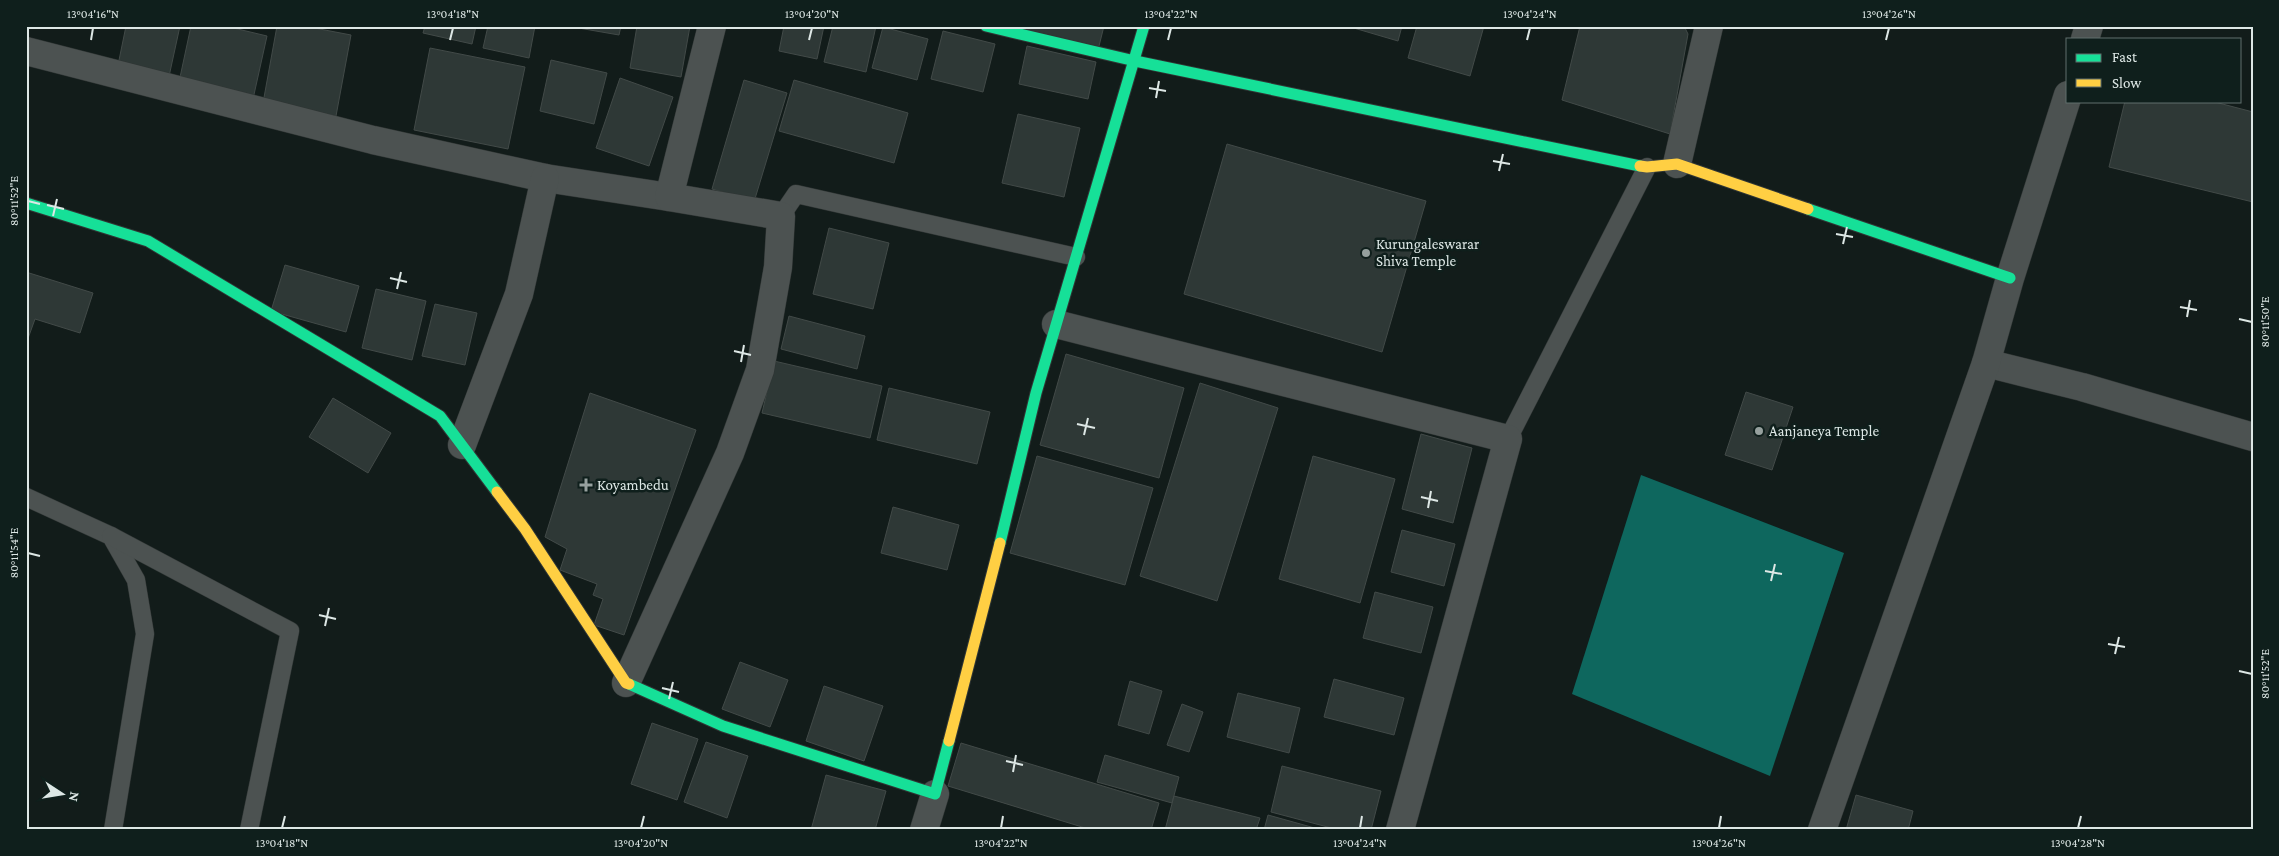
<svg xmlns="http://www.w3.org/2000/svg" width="2279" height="856" viewBox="0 0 2279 856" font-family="'Crimson Pro',serif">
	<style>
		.water { fill: #0e675e }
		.building { fill: #2e3836; stroke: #424a48 }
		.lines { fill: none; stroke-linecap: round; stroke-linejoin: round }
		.lane-casing { stroke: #303635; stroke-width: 19 }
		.street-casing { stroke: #303635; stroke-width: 29 }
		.fast-casing { stroke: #303635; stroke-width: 13 }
		.slow-casing { stroke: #303635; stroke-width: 13 }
		.lane { stroke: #4c5251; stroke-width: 18 }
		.street { stroke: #4c5251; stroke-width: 28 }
		.fast { stroke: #16e098; stroke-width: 11 }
		.slow { stroke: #ffcf43; stroke-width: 11 }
		.ticks { fill: none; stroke: #dde7e5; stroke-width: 2 }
		.poi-dot { fill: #96a09e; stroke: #0f1f1c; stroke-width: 2 }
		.labels { text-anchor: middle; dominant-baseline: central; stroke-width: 5; stroke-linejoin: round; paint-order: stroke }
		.poi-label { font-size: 15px; fill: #dde7e5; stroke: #0f1f1c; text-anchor: start }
		.neatline { fill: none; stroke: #dde7e5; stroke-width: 2 }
		.ticks-label { font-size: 12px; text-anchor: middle; fill: #dde7e5 }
	</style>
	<rect width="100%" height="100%" fill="#121c1a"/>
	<path class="water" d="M 1641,475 L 1844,553 L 1770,776 L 1572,694 Z"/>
	<g class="building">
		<path d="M 126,26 L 180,26 L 168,81 L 117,70 Z"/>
		<path d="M 191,26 L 225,26 L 267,36 L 253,99 L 179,82 Z"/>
		<path d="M 277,26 L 304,26 L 351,35 L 336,116 L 263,103 Z"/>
		<path d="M 425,26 L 476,26 L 472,44 L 423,33 Z"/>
		<path d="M 488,26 L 535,26 L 529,58 L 483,48 Z"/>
		<path d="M 567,26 L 621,26 L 619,35 Z"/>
		<path d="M 637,26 L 690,26 L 681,77 L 630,68 Z"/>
		<path d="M 784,26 L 824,26 L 817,59 L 779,51 Z"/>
		<path d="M 833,26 L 876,26 L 866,72 L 824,62 Z"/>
		<path d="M 1013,26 L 1104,26 L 1098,50 Z"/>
		<path d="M 1347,26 L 1402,26 L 1398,41 Z"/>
		<path d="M 1417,26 L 1484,26 L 1470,76 L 1408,58 Z"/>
		<path d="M 1580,26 L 1684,26 L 1688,34 L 1670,134 L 1562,100 Z"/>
		<path d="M 883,27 L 928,39 L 917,80 L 872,68 Z"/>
		<path d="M 943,31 L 995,44 L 983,92 L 931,79 Z"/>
		<path d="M 1027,46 L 1096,62 L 1088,99 L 1019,84 Z"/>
		<path d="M 430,48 L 525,67 L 508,149 L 414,130 Z"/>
		<path d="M 551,60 L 607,73 L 594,124 L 540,111 Z"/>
		<path d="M 620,78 L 673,97 L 649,166 L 596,148 Z"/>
		<path d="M 744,80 L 787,93 L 754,202 L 712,189 Z"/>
		<path d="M 794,80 L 908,113 L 894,163 L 779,131 Z"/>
		<path d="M 2125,101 L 2211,101 L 2253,112 L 2253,202 L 2109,167 Z"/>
		<path d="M 1018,114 L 1080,128 L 1064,197 L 1002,183 Z"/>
		<path d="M 1227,144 L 1426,201 L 1382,352 L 1184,294 Z"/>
		<path d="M 829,228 L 889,243 L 873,309 L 813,294 Z"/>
		<path d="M 285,265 L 359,286 L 346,332 L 271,311 Z"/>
		<path d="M 26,272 L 93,293 L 80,333 L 35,319 L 26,344 Z"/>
		<path d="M 376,289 L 426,301 L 412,360 L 362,348 Z"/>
		<path d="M 435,304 L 477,313 L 465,365 L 422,356 Z"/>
		<path d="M 789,316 L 865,336 L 857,369 L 781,349 Z"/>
		<path d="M 1066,354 L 1184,388 L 1159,478 L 1040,445 Z"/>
		<path d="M 774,361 L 882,386 L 870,438 L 762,413 Z"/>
		<path d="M 1200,383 L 1278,408 L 1217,601 L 1140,576 Z"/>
		<path d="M 889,388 L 990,412 L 977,464 L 877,440 Z"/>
		<path d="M 1746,392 L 1793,407 L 1772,470 L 1725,455 Z"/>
		<path d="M 590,393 L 696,430 L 624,635 L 594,625 L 603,599 L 593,595 L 597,584 L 560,570 L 567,549 L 545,537 Z"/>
		<path d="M 333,398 L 391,433 L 368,473 L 309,437 Z"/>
		<path d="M 1421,434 L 1472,448 L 1453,523 L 1402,509 Z"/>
		<path d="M 1037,456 L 1153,488 L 1125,585 L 1010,553 Z"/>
		<path d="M 1313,456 L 1395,479 L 1360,603 L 1279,579 Z"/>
		<path d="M 893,507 L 959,525 L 947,570 L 881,553 Z"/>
		<path d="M 1402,530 L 1455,544 L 1444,586 L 1391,572 Z"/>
		<path d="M 1375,592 L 1433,607 L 1421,653 L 1363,638 Z"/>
		<path d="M 740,662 L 788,680 L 770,727 L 722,709 Z"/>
		<path d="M 1334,679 L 1404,698 L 1394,735 L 1324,717 Z"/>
		<path d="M 1130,681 L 1162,691 L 1149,734 L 1118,725 Z"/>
		<path d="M 824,686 L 883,706 L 864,761 L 806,741 Z"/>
		<path d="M 1238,693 L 1300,708 L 1289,753 L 1227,737 Z"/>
		<path d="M 1182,704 L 1203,712 L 1189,752 L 1167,745 Z"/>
		<path d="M 652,723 L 698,739 L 677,800 L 631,784 Z"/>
		<path d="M 706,742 L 748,756 L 727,818 L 684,802 Z"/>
		<path d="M 961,743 L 1159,803 L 1151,830 L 1092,830 L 948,786 Z"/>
		<path d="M 1105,755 L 1179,777 L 1172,803 L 1097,782 Z"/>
		<path d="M 1282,766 L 1381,791 L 1371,830 L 1339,830 L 1271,812 Z"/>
		<path d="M 826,775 L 886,791 L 875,830 L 811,830 Z"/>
		<path d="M 1856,795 L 1913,811 L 1908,830 L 1846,830 Z"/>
		<path d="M 1174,796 L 1260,818 L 1256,830 L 1165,830 Z"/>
		<path d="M 1268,815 L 1322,830 L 1264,830 Z"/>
	</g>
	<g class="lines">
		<defs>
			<g id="lane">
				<path d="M 781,216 L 796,194 L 1076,257"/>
				<path d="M 1508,439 L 1647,167"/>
				<path d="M 26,497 L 111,536 L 136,580 L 145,634 L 113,830"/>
				<path d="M 111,536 L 290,631 L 249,830"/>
			</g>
			<g id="street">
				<path d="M 2085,39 L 2089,26"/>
				<path d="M 26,51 L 373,140 L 545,178 L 669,197"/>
				<path d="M 1677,164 L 1709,26"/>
				<path d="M 1056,324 L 1508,439 L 1400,830"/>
				<path d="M 1986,363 L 2082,387 L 2253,437"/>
				<path d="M 462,445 L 519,294 L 545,178"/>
				<path d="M 626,683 L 730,453 L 760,370 L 778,267 L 781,216 L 669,197 L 712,26"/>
				<path d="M 924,830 L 935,794"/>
				<path d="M 1822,830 L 1986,363 L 2010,278 L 2068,95"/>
			</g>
			<g id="fast">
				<path d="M 986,26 L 1135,61 L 1640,166"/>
				<path d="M 26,203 L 148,241 L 440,416 L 497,492"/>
				<path d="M 1808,209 L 2010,278"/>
				<path d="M 1000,543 L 1036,393 L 1144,26"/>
				<path d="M 629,684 L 723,726 L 935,794 L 949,741"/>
			</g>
			<g id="slow">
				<path d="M 1640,166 L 1647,167 L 1677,164 L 1808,209"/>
				<path d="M 497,492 L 525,529 L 626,683 L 629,684"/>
				<path d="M 949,741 L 1000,543"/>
			</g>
		</defs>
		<use href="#lane" class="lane-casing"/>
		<use href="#street" class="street-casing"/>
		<use href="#fast" class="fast-casing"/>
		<use href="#slow" class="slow-casing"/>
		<use href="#lane" class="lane"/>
		<use href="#street" class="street"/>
		<use href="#fast" class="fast"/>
		<use href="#slow" class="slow"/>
	</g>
	<path class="ticks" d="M 91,40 L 93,28M 450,40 L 453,28M 809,40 L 812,28M 1168,40 L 1171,28M 1527,40 L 1530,28M 1886,40 L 1889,28M 1149,88 L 1166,91M 1156,98 L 1159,81M 1493,161 L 1510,164M 1499,171 L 1503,154M 28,201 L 40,204M 47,205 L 64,209M 53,216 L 57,199M 1836,234 L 1853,237M 1843,244 L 1847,227M 390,278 L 407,282M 397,289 L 401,272M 2180,307 L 2197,310M 2187,317 L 2190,300M 2239,319 L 2252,322M 734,351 L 751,355M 741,362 L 744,345M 1077,424 L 1095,428M 1084,435 L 1088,418M 1421,497 L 1438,501M 1428,508 L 1431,491M 28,553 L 40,556M 1765,571 L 1782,574M 1771,581 L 1775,564M 319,615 L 336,619M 325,626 L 329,608M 2108,644 L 2125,647M 2115,654 L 2119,637M 2239,671 L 2252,674M 662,688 L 679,692M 669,699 L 673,682M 1006,761 L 1023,765M 1013,772 L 1016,755M 282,828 L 285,816M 641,828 L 644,816M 1001,828 L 1003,816M 1360,828 L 1362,816M 1719,828 L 1721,816M 2078,828 L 2081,816"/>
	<g class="poi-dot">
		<circle cx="1366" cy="253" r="5"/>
		<circle cx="1759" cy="431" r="5"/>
		<path d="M583.5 477.5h5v5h5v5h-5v5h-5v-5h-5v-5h5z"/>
	</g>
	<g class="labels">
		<g class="poi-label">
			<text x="1376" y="244">Kurungaleswarar<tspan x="1376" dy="17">Shiva Temple</tspan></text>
			<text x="1769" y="431">Aanjaneya Temple</text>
			<text x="597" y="485">Koyambedu</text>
		</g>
	</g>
	<rect width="2279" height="856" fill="none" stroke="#0f1f1c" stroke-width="55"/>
	<rect x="2066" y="38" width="175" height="65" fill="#0f1f1c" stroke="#616f6c"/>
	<rect x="2076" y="54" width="25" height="8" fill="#16e098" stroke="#616f6c"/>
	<text x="2112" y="62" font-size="15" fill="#dde7e5">Fast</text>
	<rect x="2076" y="79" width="25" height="8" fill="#ffcf43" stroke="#616f6c"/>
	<text x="2112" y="88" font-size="15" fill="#dde7e5">Slow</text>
	<g transform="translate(62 794) rotate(102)" stroke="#0f1f1c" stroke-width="4" paint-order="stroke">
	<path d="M0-4L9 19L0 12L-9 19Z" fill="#dde7e5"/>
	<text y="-8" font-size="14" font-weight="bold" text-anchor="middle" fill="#dde7e5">N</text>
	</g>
	<rect x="28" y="28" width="2224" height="800" class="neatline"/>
	<g class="ticks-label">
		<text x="93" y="18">13°04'16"N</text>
		<text x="453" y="18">13°04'18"N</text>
		<text x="812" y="18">13°04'20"N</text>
		<text x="1171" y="18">13°04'22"N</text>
		<text x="1530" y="18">13°04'24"N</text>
		<text x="1889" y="18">13°04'26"N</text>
		<text transform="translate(14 201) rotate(-90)" y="4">80°11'52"E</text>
		<text transform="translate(2265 322) rotate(-90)" y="4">80°11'50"E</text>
		<text transform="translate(14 553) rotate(-90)" y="4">80°11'54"E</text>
		<text transform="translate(2265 674) rotate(-90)" y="4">80°11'52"E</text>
		<text x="282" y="847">13°04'18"N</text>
		<text x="641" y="847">13°04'20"N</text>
		<text x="1001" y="847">13°04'22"N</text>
		<text x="1360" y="847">13°04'24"N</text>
		<text x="1719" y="847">13°04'26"N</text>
		<text x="2078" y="847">13°04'28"N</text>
	</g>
</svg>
